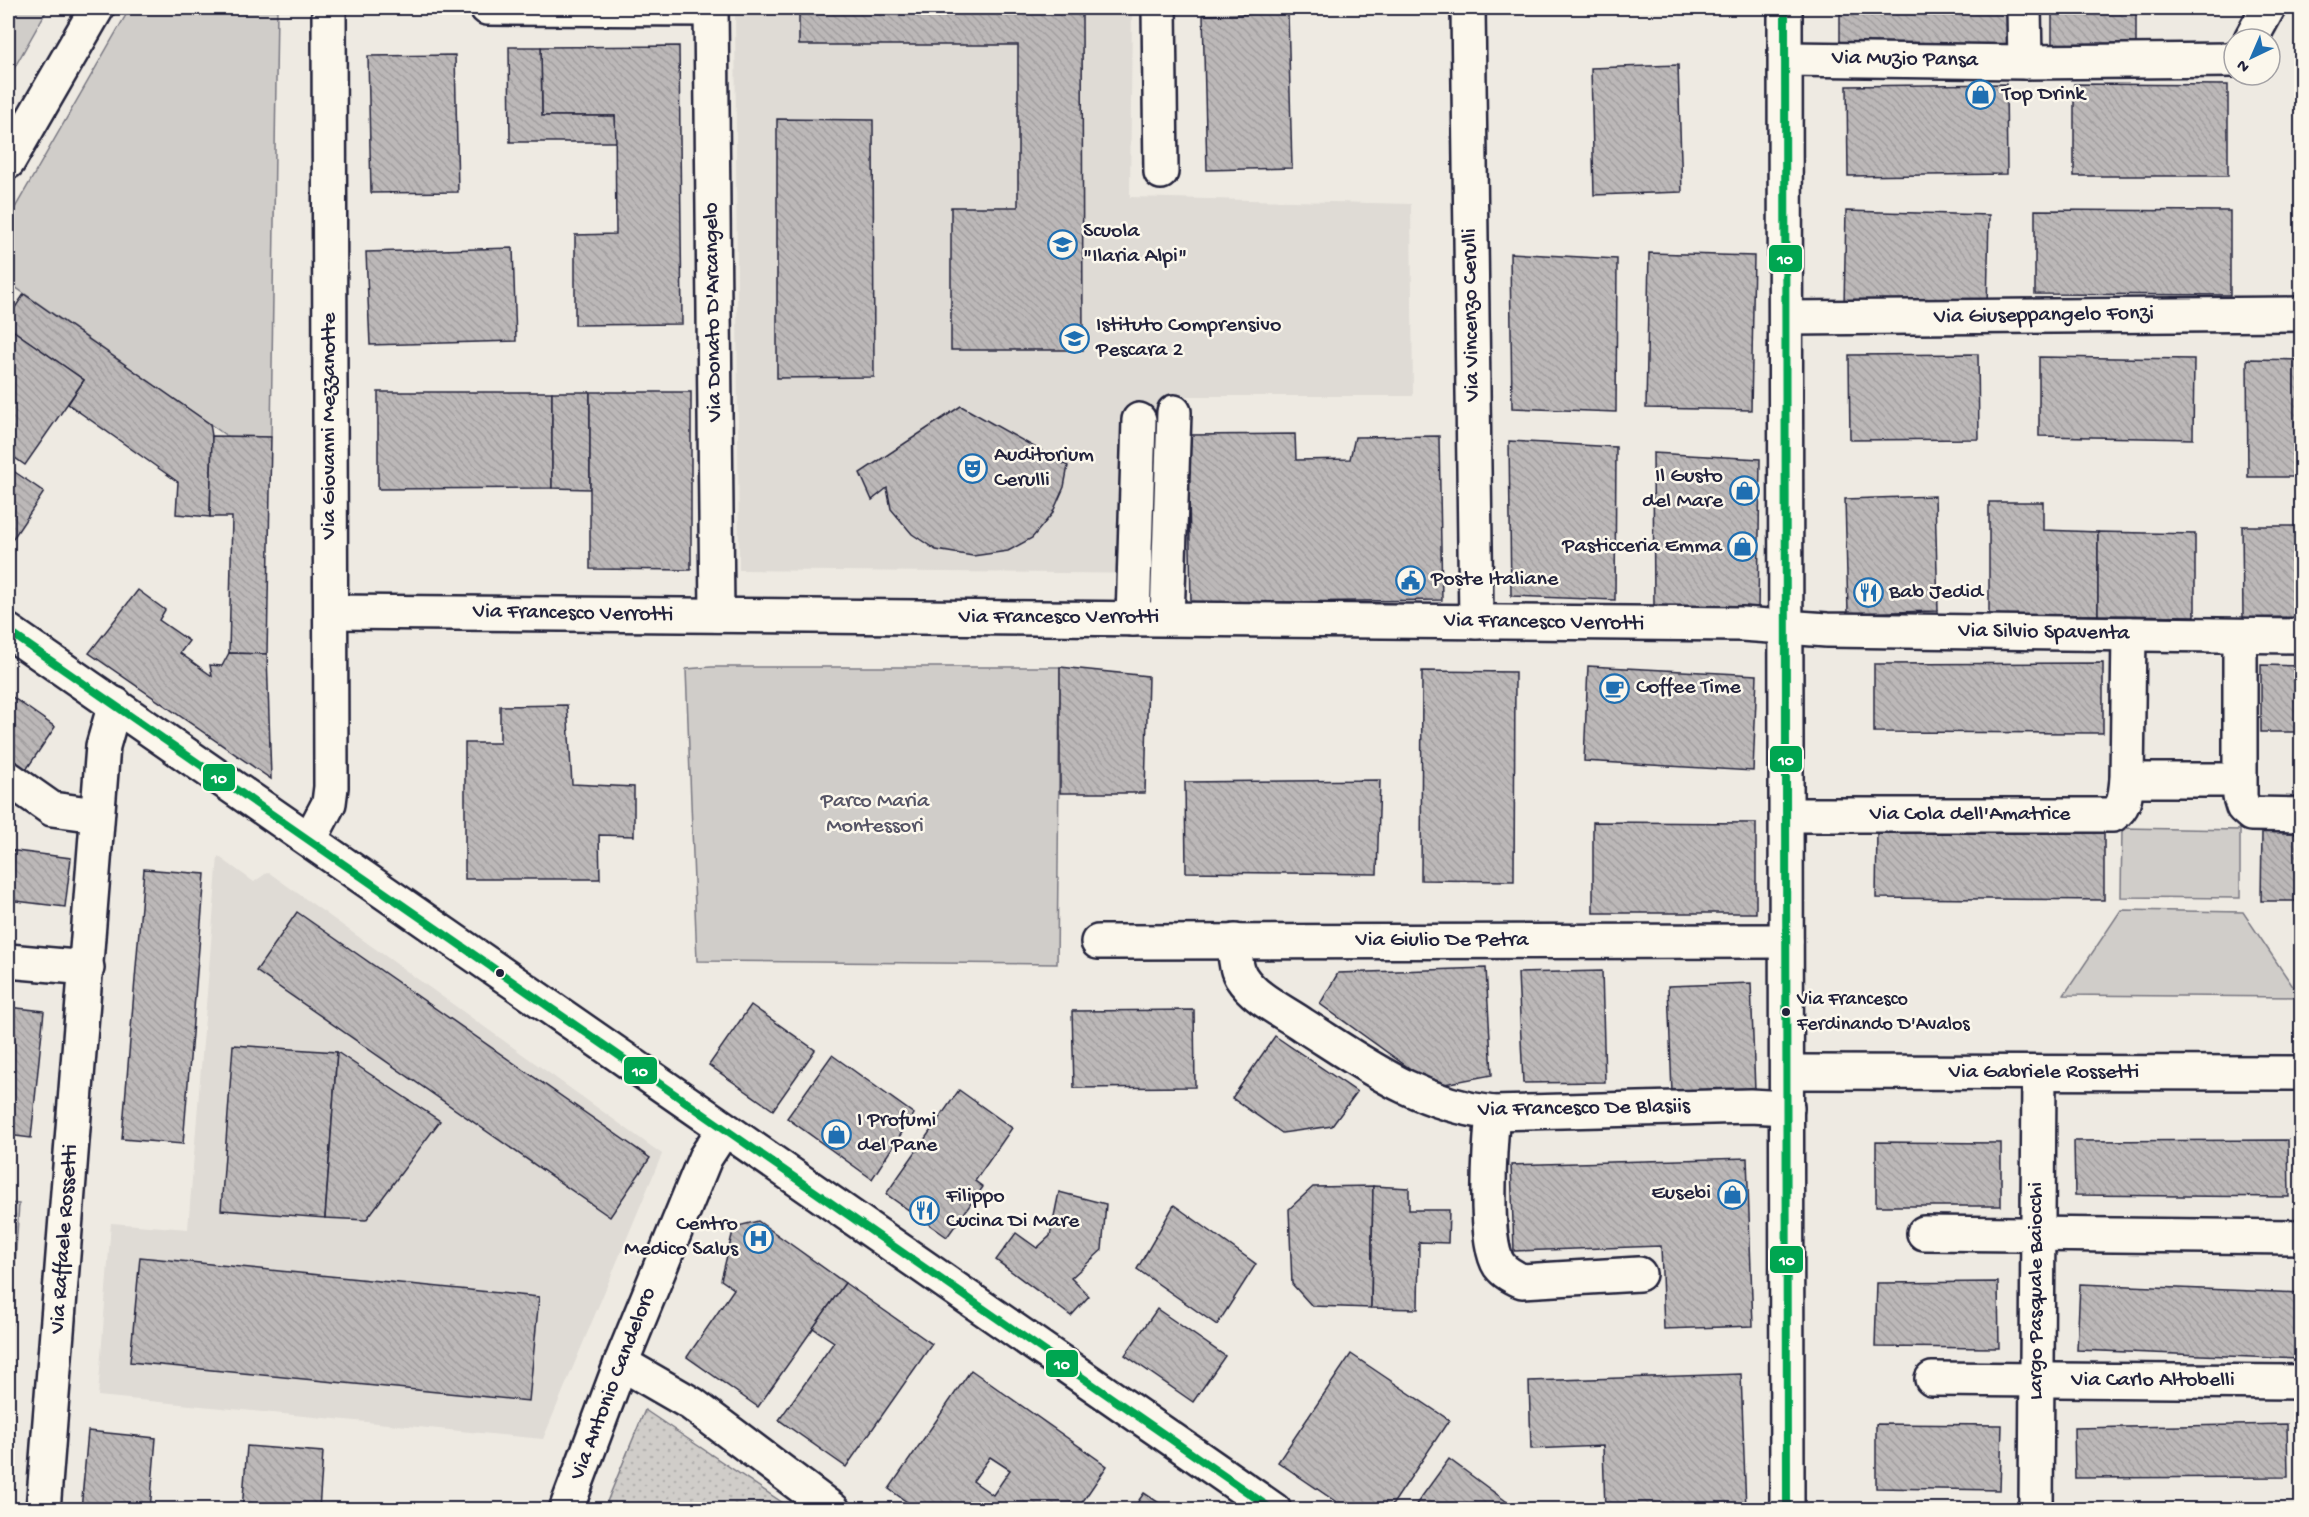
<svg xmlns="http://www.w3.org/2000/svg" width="2309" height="1517" viewBox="0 0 2309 1517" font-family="'Gochi Hand',sans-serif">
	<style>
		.built { fill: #dfdbd5 }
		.green { fill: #d0cdc9; stroke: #797882; stroke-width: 1.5 }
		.garden { fill: url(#garden-dots); stroke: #797882; stroke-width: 1.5 }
		.building { fill: url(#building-back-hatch); stroke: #22223b; stroke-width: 1.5; fill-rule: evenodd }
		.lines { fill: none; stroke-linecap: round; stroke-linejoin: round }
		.minor-casing { stroke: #22223b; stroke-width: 38 }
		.minor { stroke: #fbf7ec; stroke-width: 33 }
		.bus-1-casing { stroke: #fbf7ec; stroke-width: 12 }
		.bus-1 { stroke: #00a651; stroke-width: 8 }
		.bus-dot { fill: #22223b; stroke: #fbf7ec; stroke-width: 2 }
		.labels { text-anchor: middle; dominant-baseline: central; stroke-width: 5; stroke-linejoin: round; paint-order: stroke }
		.bus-label { font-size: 20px; fill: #22223b; stroke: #fbf7ec; text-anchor: start }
		.street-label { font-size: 22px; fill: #22223b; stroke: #fbf7ec }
		.poi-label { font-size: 22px; fill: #22223b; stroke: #fbf7ec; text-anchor: start }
		.park-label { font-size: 22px; fill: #565566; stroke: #fbf7ec }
		.line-badge { stroke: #fbf7ec; stroke-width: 2 }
		.badge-label { font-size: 16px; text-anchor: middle; font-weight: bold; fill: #fff }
	</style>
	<defs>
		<pattern id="garden-dots" width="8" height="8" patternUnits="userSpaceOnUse" patternTransform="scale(1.5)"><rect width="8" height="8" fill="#d0cdc9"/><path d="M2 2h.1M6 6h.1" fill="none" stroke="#b2b0ae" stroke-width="1.8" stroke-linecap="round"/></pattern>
		<pattern id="building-back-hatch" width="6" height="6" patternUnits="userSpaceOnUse" patternTransform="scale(1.5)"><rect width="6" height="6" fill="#bcb8b8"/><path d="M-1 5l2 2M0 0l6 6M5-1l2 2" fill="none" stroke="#a19e9f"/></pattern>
	</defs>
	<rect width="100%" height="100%" fill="#eeeae2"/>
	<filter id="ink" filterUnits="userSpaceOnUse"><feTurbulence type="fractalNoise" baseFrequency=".0167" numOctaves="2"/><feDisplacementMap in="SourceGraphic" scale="12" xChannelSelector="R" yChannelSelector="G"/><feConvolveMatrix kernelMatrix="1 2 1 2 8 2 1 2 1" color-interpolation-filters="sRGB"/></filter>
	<g filter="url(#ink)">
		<g class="built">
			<path d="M 735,8 L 1132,8 L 1130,197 L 1411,204 L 1413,396 L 1167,396 L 1161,574 L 739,570 Z"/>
			<path d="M 218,856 L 254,882 L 268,872 L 662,1154 L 543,1439 L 98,1396 L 111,1223 L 188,1229 Z"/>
		</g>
		<g class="green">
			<path d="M 8,8 L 48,8 L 8,79 Z"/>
			<path d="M 130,8 L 277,8 L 271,437 L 227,436 L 8,282 L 8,220 Z"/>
			<path d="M 711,667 L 1060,667 L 1057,964 L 697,961 L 686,669 Z"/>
			<path d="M 2122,828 L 2240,830 L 2240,898 L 2121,897 Z"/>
			<path d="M 2121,910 L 2243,912 L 2300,997 L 2064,995 Z"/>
		</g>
		<g class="garden">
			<path d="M 8,1203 L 19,1204 L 11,1324 L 8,1324 Z"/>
			<path d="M 645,1410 L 792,1509 L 604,1509 Z"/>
		</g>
		<g class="building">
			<path d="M 799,8 L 1082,8 L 1083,350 L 951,350 L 951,207 L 1018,207 L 1018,45 L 799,45 Z"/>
			<path d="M 1840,8 L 2008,8 L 2007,48 L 1840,51 Z"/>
			<path d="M 2052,8 L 2136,8 L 2136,43 L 2052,44 Z"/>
			<path d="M 1288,13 L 1292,168 L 1207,170 L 1203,15 Z"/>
			<path d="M 679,46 L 682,324 L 575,325 L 575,235 L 616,234 L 615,116 L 542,116 L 541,47 Z"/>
			<path d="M 509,47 L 541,47 L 542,116 L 615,116 L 616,142 L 510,142 Z"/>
			<path d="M 455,55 L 458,192 L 371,193 L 368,56 Z"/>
			<path d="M 1678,65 L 1682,192 L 1594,195 L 1591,68 Z"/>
			<path d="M 2006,84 L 2007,174 L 1848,176 L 1847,86 Z"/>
			<path d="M 2074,84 L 2228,85 L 2228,176 L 2074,176 Z"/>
			<path d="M 777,119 L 873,120 L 874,377 L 777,378 Z"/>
			<path d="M 2035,210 L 2230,211 L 2230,295 L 2035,294 Z"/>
			<path d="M 1846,211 L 1989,215 L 1987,309 L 1844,305 Z"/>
			<path d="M 513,248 L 516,341 L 370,345 L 366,252 Z"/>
			<path d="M 1510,253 L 1617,259 L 1616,412 L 1512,408 Z"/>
			<path d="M 1649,253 L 1754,256 L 1751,410 L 1646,408 Z"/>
			<path d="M 24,294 L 210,424 L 212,436 L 210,517 L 176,514 L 178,482 L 68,404 L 84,380 L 8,327 L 8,318 Z"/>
			<path d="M 8,327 L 84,380 L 25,465 L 8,453 Z"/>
			<path d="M 1978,354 L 1979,439 L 1850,440 L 1849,355 Z"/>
			<path d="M 2039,357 L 2194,359 L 2193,439 L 2039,436 Z"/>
			<path d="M 2247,359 L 2302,360 L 2302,477 L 2248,477 Z"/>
			<path d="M 378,392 L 552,392 L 552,488 L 378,489 Z"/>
			<path d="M 552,392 L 590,392 L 590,489 L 552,488 Z"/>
			<path d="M 590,392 L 691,392 L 691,570 L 590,569 Z"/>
			<path d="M 961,406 L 1068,466 L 1064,487 L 1052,514 L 1032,538 L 1008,551 L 973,556 L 936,550 L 912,534 L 891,509 L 887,488 L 872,500 L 860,473 Z"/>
			<path d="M 1295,434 L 1296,460 L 1350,459 L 1355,437 L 1439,436 L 1442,600 L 1191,603 L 1188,435 Z"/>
			<path d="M 212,436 L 271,437 L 267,654 L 229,653 L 232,517 L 210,517 Z"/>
			<path d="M 1509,441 L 1616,447 L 1615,600 L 1511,596 Z"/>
			<path d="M 1653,453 L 1760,459 L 1758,612 L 1654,608 Z"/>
			<path d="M 9,468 L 44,492 L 8,546 L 8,471 Z"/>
			<path d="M 1935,496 L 1938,611 L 1848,613 L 1845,499 Z"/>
			<path d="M 1989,502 L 2043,502 L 2043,530 L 2098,532 L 2098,615 L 1989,615 Z"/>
			<path d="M 2242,526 L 2302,526 L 2302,617 L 2243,618 Z"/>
			<path d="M 2098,532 L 2195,534 L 2195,616 L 2098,615 Z"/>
			<path d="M 138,590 L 165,610 L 159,620 L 189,641 L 180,653 L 212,676 L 210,665 L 222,666 L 229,653 L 267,654 L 271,779 L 89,653 Z"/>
			<path d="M 2103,663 L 2103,733 L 1874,732 L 1874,664 Z"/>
			<path d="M 2261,665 L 2302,666 L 2302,732 L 2261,732 Z"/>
			<path d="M 1588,666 L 1757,675 L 1753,771 L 1584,761 Z"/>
			<path d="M 1060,667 L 1148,676 L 1145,793 L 1060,793 Z"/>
			<path d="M 1422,671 L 1515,672 L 1514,881 L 1421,880 Z"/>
			<path d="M 8,694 L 55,727 L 24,773 L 8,761 Z"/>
			<path d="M 567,705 L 572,784 L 634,787 L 634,836 L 599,835 L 600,879 L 465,879 L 465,743 L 500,743 L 500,706 Z"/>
			<path d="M 1380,780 L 1377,874 L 1186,872 L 1185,782 Z"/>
			<path d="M 1593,822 L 1756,823 L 1756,913 L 1593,913 Z"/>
			<path d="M 1877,830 L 2104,831 L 2104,900 L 1876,898 Z"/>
			<path d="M 2262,832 L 2302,833 L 2302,901 L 2261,901 Z"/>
			<path d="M 8,850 L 71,858 L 65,907 L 8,900 Z"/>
			<path d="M 144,869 L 205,874 L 183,1144 L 122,1139 Z"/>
			<path d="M 297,912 L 650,1158 L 610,1217 L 256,971 Z"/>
			<path d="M 1486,968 L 1492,1075 L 1434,1086 L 1320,1004 L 1338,973 Z"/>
			<path d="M 1602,971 L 1605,1082 L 1523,1083 L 1518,973 Z"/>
			<path d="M 1751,983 L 1755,1091 L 1672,1093 L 1668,986 Z"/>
			<path d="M 751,1005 L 815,1050 L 773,1110 L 709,1065 Z"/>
			<path d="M 8,1007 L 44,1011 L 31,1138 L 8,1135 Z"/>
			<path d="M 1194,1010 L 1195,1087 L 1074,1088 L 1072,1011 Z"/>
			<path d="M 1275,1036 L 1357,1092 L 1332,1126 L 1282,1133 L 1232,1098 Z"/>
			<path d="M 233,1045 L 337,1052 L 325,1218 L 221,1210 Z"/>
			<path d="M 337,1052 L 440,1121 L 366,1220 L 325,1218 Z"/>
			<path d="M 832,1055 L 914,1114 L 872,1179 L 787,1118 Z"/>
			<path d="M 959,1090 L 1012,1128 L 975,1181 L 983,1187 L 947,1237 L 886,1194 Z"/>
			<path d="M 2288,1140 L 2289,1197 L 2075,1195 L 2074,1141 Z"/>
			<path d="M 1876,1142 L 2001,1143 L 2001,1206 L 1876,1206 Z"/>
			<path d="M 1747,1158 L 1753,1326 L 1664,1329 L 1661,1246 L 1514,1251 L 1511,1165 Z"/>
			<path d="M 1373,1186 L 1371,1308 L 1312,1306 L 1292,1284 L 1289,1209 L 1313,1187 Z"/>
			<path d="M 1373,1186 L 1409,1188 L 1409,1210 L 1449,1210 L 1448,1243 L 1419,1242 L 1418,1309 L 1371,1308 Z"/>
			<path d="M 1059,1192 L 1106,1204 L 1102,1250 L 1071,1278 L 1089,1296 L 1071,1316 L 996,1260 L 1016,1233 L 1037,1248 L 1050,1236 Z"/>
			<path d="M 1174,1205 L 1256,1264 L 1217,1325 L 1137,1269 Z"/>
			<path d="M 758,1221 L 845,1283 L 758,1407 L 687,1357 L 734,1289 L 721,1280 L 734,1227 Z"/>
			<path d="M 140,1257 L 539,1297 L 529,1401 L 130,1362 Z"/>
			<path d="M 1998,1282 L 1999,1348 L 1875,1347 L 1877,1283 Z"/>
			<path d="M 845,1283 L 932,1344 L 846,1467 L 779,1420 L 834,1342 L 813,1328 Z"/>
			<path d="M 2080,1284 L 2302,1293 L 2300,1359 L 2077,1350 Z"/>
			<path d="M 1157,1309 L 1225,1356 L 1193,1402 L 1125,1355 Z"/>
			<path d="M 1351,1354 L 1449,1420 L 1389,1510 L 1348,1510 L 1278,1462 Z"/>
			<path d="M 971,1370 L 1107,1466 L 1077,1510 L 918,1510 L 889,1489 ZM 990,1457 L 1010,1470 L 993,1495 L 973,1481 Z"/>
			<path d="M 1741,1374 L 1746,1510 L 1605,1510 L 1603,1446 L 1531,1449 L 1529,1381 Z"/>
			<path d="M 1876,1424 L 2002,1425 L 2000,1490 L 1876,1488 Z"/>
			<path d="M 2287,1424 L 2288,1477 L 2075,1478 L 2074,1428 Z"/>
			<path d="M 88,1431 L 156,1438 L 150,1510 L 81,1510 Z"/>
			<path d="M 247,1446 L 323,1452 L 319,1510 L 242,1510 Z"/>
			<path d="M 1449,1459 L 1518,1510 L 1412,1510 Z"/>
			<path d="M 1144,1493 L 1161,1504 L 1169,1510 L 1132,1510 Z"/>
		</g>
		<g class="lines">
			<defs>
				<g id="minor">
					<path d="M 487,8 L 711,9"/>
					<path d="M 711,8 L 717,615"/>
					<path d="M 1159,8 L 1161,172"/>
					<path d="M 1468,8 L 1476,622"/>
					<path d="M 1785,8 L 1787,1510"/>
					<path d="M 2024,8 L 2025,62"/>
					<path d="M 2251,39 L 2268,8"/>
					<path d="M 1786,59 L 2025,62 L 2234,60"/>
					<path d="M 8,162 L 97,8"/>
					<path d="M 1786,318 L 2302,314"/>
					<path d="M 331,612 L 1742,624 L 1827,630 L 2302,636"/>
					<path d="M 1133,619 L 1139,420"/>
					<path d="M 1167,619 L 1174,412"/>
					<path d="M 8,631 L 1274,1510"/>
					<path d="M 2240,636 L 2240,797 L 2243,807 L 2251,814 L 2302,815"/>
					<path d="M 8,778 L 52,809 L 97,815"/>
					<path d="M 2127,780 L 2239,780"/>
					<path d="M 1787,815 L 2113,815 C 2126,806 2125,794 2127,780 L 2129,634"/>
					<path d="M 310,839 L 329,803 L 331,787 L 329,8"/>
					<path d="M 1235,941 C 1235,953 1235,967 1241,977 C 1255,999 1283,1011 1303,1025 C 1366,1065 1417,1104 1493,1113 L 1750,1106 L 1787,1108"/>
					<path d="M 1098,942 L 1786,941"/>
					<path d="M 8,961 L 87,968"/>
					<path d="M 1787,1072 L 2302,1073"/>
					<path d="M 1493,1113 C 1490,1143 1483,1241 1499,1265 C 1505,1273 1513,1277 1522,1281 L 1639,1274"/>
					<path d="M 1924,1233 L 2302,1237"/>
					<path d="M 621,1363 L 692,1404 L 833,1510"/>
					<path d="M 1932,1379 L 2302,1382"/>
					<path d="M 43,1510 L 103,746 L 115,704"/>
					<path d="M 566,1510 L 621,1363 L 705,1158 L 724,1129"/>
					<path d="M 2036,1510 L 2039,1073"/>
				</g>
			</defs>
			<use href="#minor" class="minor-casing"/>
			<use href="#minor" class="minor"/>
			<defs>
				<g id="bus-1">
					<path d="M 1785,8 L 1787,1510"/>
					<path d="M 8,631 L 1273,1510"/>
				</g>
			</defs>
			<use href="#bus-1" class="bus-1-casing"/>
			<use href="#bus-1" class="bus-1"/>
		</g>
	</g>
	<defs>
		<symbol id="shop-ring" viewBox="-11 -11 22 22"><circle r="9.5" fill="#fbf7ec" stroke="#1f6fb2" stroke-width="1.5"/><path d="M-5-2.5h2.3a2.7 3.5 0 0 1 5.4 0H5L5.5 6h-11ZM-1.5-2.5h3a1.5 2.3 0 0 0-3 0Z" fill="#1f6fb2"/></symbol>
		<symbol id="school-ring" viewBox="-11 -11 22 22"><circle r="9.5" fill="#fbf7ec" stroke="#1f6fb2" stroke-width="1.5"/><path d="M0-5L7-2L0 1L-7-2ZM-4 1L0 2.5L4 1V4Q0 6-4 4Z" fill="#1f6fb2"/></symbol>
		<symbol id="theatre-ring" viewBox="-11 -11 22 22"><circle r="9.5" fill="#fbf7ec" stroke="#1f6fb2" stroke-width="1.5"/><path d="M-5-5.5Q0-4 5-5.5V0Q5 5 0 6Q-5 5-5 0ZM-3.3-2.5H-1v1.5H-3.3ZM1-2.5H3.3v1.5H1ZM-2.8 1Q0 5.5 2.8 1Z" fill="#1f6fb2"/></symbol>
		<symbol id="civic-ring" viewBox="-11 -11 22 22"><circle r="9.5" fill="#fbf7ec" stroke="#1f6fb2" stroke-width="1.5"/><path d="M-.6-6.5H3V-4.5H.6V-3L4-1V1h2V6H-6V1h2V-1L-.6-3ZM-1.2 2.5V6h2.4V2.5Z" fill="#1f6fb2"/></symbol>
		<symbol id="restaurant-ring" viewBox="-11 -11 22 22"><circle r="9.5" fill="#fbf7ec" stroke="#1f6fb2" stroke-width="1.5"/><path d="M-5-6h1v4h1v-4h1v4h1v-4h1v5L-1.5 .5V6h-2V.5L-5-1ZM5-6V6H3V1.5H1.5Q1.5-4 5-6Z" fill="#1f6fb2"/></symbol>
		<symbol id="cafe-ring" viewBox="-11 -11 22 22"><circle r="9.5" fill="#fbf7ec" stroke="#1f6fb2" stroke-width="1.5"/><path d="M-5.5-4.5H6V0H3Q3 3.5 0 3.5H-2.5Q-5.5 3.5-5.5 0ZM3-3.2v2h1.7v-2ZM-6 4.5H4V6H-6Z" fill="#1f6fb2"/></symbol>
		<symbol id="hospital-ring" viewBox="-11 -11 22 22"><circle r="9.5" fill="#fbf7ec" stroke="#1f6fb2" stroke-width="1.5"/><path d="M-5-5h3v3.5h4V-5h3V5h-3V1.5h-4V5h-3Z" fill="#1f6fb2"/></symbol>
	</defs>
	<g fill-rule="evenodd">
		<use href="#shop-ring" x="1964" y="78" width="33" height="33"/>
		<use href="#school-ring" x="1046" y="228" width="33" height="33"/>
		<use href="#school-ring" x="1058" y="322" width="33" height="33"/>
		<use href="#theatre-ring" x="956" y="452" width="33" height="33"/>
		<use href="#shop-ring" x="1728" y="474" width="33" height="33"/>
		<use href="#shop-ring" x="1726" y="530" width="33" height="33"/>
		<use href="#civic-ring" x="1394" y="564" width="33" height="33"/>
		<use href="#restaurant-ring" x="1852" y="576" width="33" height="33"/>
		<use href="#cafe-ring" x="1598" y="672" width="33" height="33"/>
		<use href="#shop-ring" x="820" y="1118" width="33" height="33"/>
		<use href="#shop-ring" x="1716" y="1178" width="33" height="33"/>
		<use href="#restaurant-ring" x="908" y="1194" width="33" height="33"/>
		<use href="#hospital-ring" x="742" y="1222" width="33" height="33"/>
	</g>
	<g class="bus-dot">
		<circle cx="500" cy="973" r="5"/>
		<circle cx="1786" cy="1012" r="5"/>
	</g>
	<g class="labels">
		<g class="bus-label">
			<text x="1797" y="1000">Via Francesco<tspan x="1797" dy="25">Ferdinando D'Avalos</tspan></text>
		</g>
		<g class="street-label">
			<text transform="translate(1905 60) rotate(1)">Via Muzio Pansa</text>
			<text transform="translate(714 312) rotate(-91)">Via Donato D'Arcangelo</text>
			<text transform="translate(1472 315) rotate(-91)">Via Vincenzo Cerulli</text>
			<text transform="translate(2044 316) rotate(-1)">Via Giuseppangelo Fonzi</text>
			<text transform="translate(330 426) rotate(-90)">Via Giovanni Mezzanotte</text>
			<text transform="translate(573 614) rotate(1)">Via Francesco Verrotti</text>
			<text x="1059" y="618">Via Francesco Verrotti</text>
			<text transform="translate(1544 623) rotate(1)">Via Francesco Verrotti</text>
			<text transform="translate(2044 633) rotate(1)">Via Silvio Spaventa</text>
			<text x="1970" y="815">Via Cola dell'Amatrice</text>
			<text x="1442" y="941">Via Giulio De Petra</text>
			<text x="2044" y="1073">Via Gabriele Rossetti</text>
			<text transform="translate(1584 1109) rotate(-1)">Via Francesco De Blasiis</text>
			<text transform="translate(65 1239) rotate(-86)">Via Raffaele Rossetti</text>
			<text transform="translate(2037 1291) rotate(-90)">Largo Pasquale Baiocchi</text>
			<text x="2153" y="1381">Via Carlo Altobelli</text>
			<text transform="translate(614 1384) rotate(-69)">Via Antonio Candeloro</text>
		</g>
		<g class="poi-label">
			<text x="2002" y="95">Top Drink</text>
			<text x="1083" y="232">Scuola<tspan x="1083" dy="25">"Ilaria Alpi"</tspan></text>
			<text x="1096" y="326">Istituto Comprensivo<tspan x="1096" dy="25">Pescara 2</tspan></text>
			<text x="994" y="456">Auditorium<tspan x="994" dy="25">Cerulli</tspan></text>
			<text x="1723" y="477" text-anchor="end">Il Gusto<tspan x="1723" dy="25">del Mare</tspan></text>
			<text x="1722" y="547" text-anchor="end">Pasticceria Emma</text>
			<text x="1431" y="580">Poste Italiane</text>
			<text x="1889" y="593">Bab Jedid</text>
			<text x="1636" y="688">Coffee Time</text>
			<text x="857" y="1121">I Profumi<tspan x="857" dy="25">del Pane</tspan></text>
			<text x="1711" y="1194" text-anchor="end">Eusebi</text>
			<text x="946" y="1197">Filippo<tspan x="946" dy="25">Cucina Di Mare</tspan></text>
			<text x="738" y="1225" text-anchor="end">Centro<tspan x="738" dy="25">Medico Salus</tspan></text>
		</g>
		<g class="park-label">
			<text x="875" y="802">Parco Maria<tspan x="875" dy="25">Montessori</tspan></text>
		</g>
	</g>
	<g class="line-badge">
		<rect x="1768" y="244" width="35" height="29" rx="6" fill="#00a651"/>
		<rect x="1769" y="745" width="34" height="28" rx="6" fill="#00a651"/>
		<rect x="202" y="763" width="34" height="29" rx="6" fill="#00a651"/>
		<rect x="623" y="1056" width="35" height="29" rx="6" fill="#00a651"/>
		<rect x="1769" y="1245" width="35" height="29" rx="6" fill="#00a651"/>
		<rect x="1045" y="1349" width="34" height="29" rx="6" fill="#00a651"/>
	</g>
	<g class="badge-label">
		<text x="1785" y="264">10</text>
		<text x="1786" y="765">10</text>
		<text x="219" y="783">10</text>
		<text x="640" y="1076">10</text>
		<text x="1787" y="1265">10</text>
		<text x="1062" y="1369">10</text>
	</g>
	<rect width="2309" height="1517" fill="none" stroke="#fbf7ec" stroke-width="30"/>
	<rect x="15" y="15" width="2279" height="1487" fill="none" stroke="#22223b" stroke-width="2" filter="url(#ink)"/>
	<g transform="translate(2252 57) rotate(224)"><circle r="28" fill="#fbf7ec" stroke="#a4a2a5" stroke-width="1.5"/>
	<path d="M0-4.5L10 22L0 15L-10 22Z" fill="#1f6fb2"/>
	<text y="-9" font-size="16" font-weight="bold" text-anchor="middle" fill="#22223b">N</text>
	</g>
</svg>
